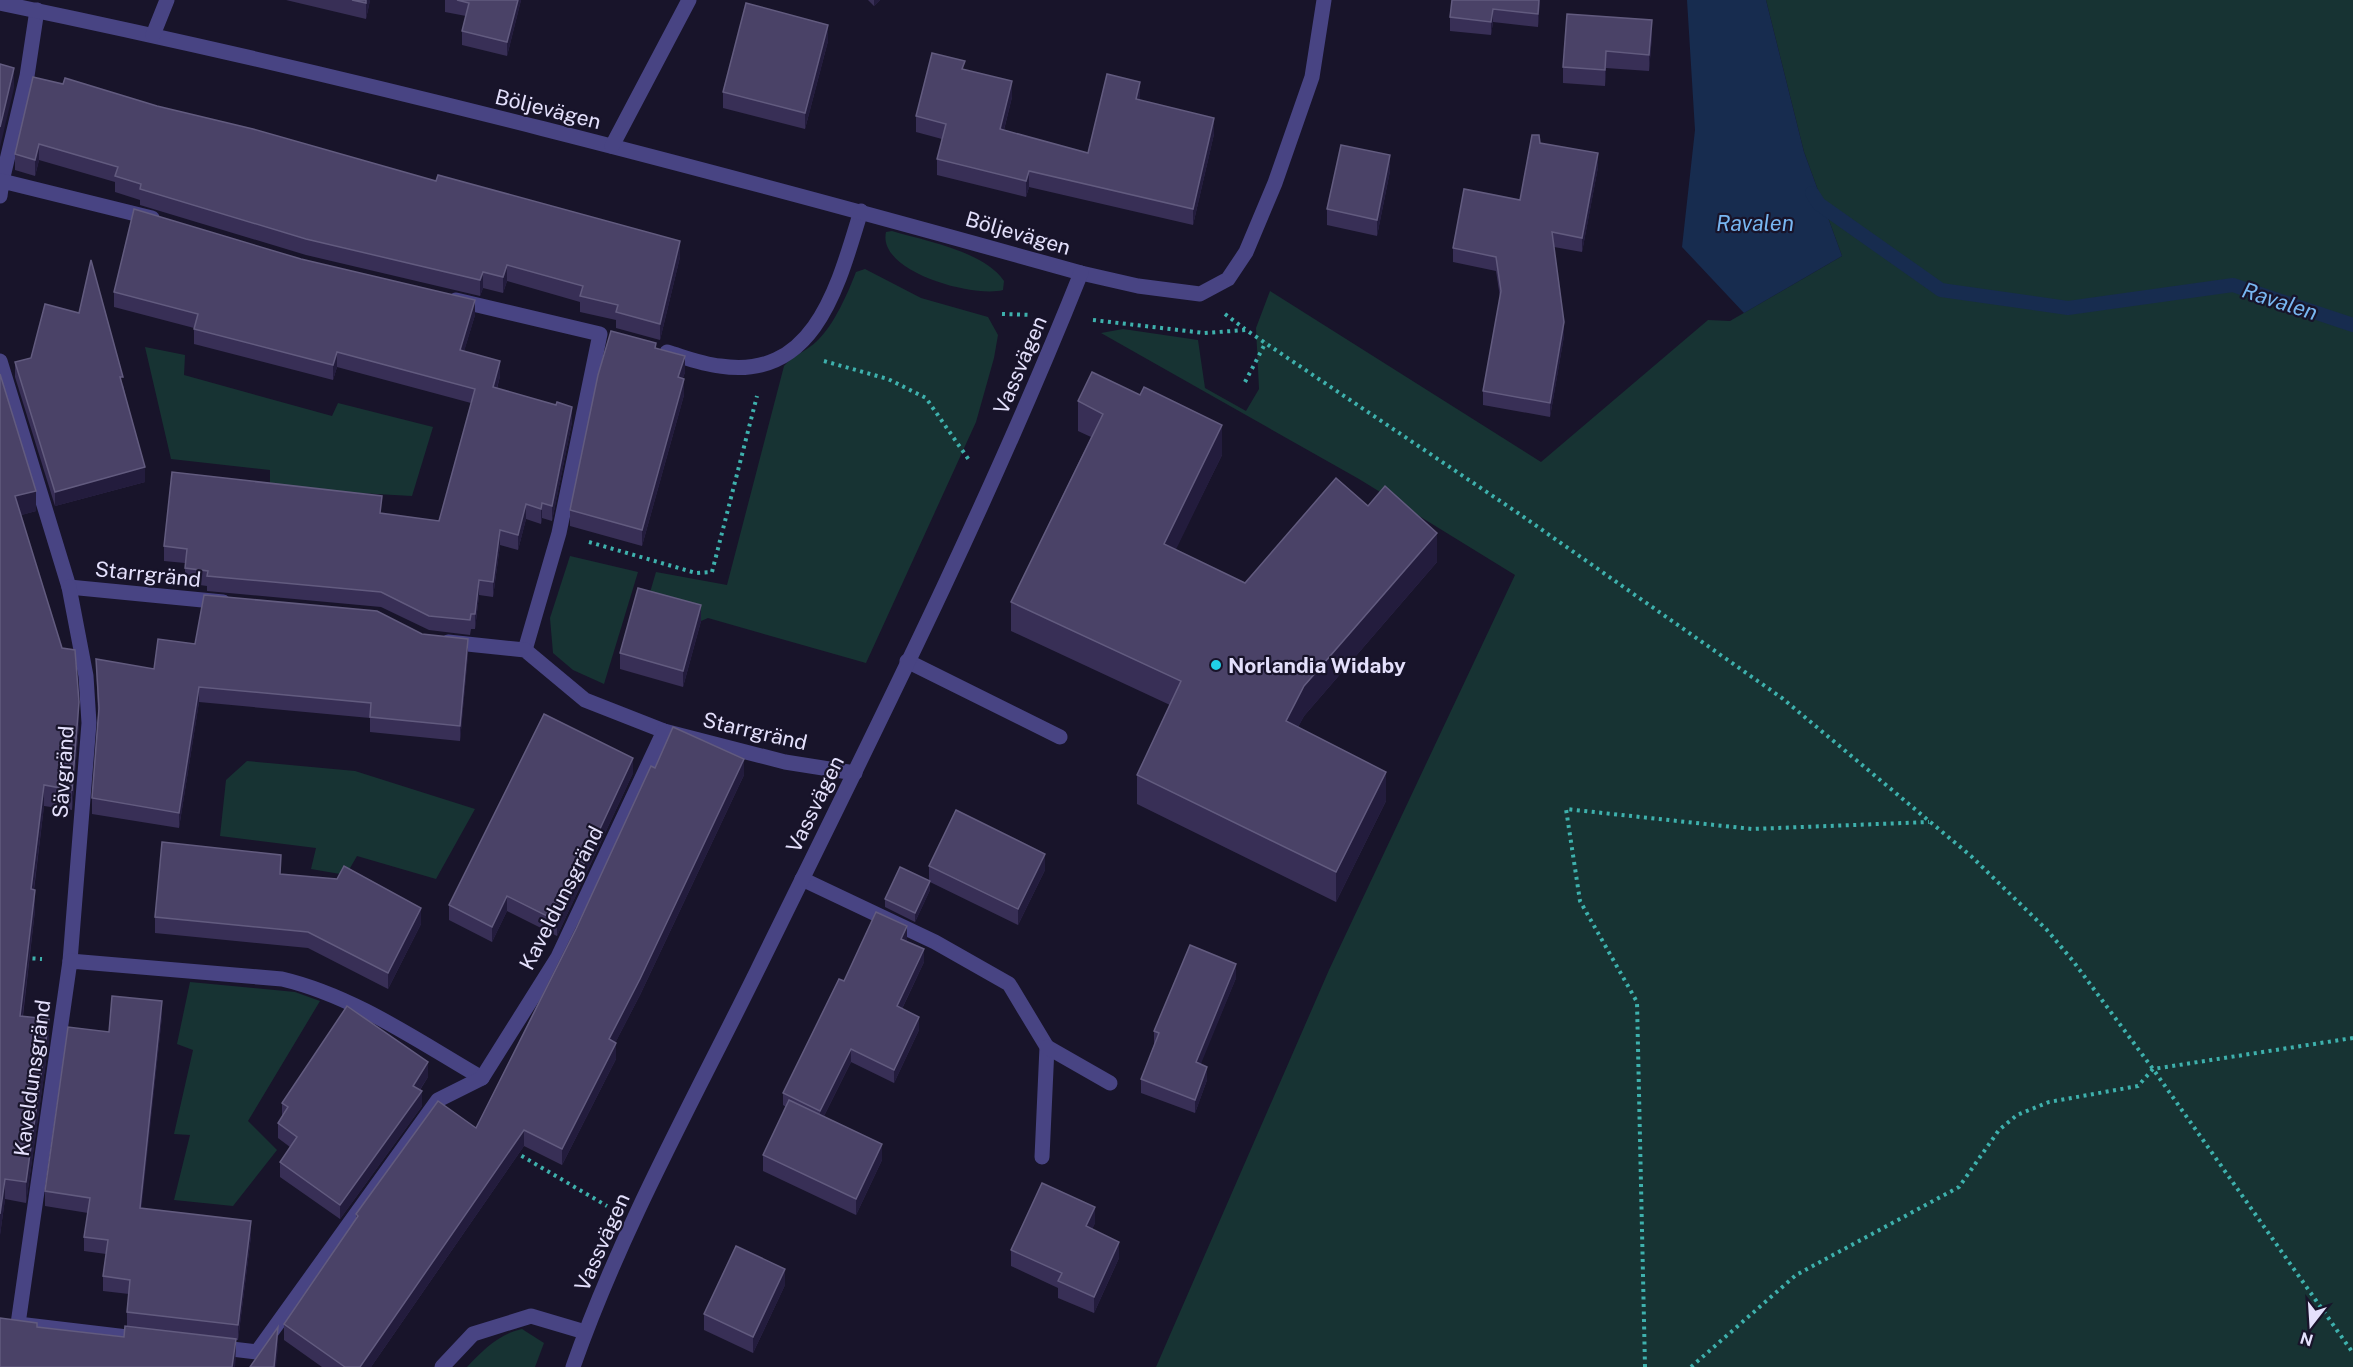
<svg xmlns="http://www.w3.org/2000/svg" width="2353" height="1367" viewBox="0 0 2353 1367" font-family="'Public Sans',sans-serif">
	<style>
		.green { fill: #173333 }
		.water { fill: #172c4f }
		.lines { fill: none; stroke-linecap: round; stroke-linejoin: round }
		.stream { stroke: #172c4f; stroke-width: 14 }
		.path { stroke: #3eb1ad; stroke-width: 4; stroke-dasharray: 3 4.5; stroke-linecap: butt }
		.service { stroke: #484483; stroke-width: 15 }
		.minor { stroke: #484483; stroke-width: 15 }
		.wall { fill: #382f56 }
		.shaded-wall { fill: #231c3d }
		.building { fill: #4a4267; stroke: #625b7f; stroke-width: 1.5 }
		.poi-dot { fill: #20cfe8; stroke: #18142a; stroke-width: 2 }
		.labels { text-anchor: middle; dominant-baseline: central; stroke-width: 4.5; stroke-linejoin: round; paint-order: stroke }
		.street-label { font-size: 21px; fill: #e4e0fc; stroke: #18142a }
		.poi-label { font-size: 21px; font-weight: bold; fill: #e4e0fc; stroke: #18142a; text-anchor: start }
		.water-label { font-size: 22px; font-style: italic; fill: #78b6f1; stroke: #18142a }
	</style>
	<rect width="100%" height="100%" fill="#18142a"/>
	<g class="green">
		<path d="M 1766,0 L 2353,0 L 2353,1367 L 1156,1367 L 1329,970 L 1515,575 L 1359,479 L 1101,333 L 1123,329 L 1198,340 L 1205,388 L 1246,411 L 1259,389 L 1256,328 L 1270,291 L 1541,462 L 1708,320 L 1730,321 L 1842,256 L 1804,152 Z"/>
		<path d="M 892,231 C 925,241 984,251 1004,281 L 1003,290 C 974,298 877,272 886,232 Z"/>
		<path d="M 865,269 L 921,298 L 988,317 L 998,335 L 994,358 L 976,422 L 866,663 L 708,618 L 701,621 L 646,606 L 656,572 L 727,585 L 784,366 C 793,355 807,351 817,341 C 834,325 848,293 856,272 Z"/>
		<path d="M 145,347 L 185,355 L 184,375 L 332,416 L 338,403 L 433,427 L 412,496 L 270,488 L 270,470 L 171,459 Z"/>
		<path d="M 570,556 L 638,572 L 604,684 L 573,670 L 553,653 L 550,618 Z"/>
		<path d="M 247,761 L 355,771 L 475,809 L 436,879 L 357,856 L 346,875 L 311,869 L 316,848 L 220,836 L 226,780 Z"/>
		<path d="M 190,982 L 295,992 L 320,1001 L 248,1121 L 277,1150 L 233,1206 L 174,1200 L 190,1135 L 174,1134 L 193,1050 L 177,1044 Z"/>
		<path d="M 522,1329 L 544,1343 L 535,1367 L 467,1367 C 483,1350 499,1334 522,1329 Z"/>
	</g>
	<path class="water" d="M 1687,0 L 1766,0 L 1804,152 L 1842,256 L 1744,313 L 1682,247 L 1695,130 Z"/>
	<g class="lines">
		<path class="stream" d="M 1812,193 L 1819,204 L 1941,290 L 2068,308 L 2233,285 L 2353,325"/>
		<g class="path">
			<path d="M 1002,314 L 1032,315"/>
			<path d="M 1225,314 L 1245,329"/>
			<path d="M 1093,320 L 1204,333 L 1246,330 L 1518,513 L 1782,698 L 1971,856 L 2047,930 L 2073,961 L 2153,1069 L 2353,1353"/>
			<path d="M 824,361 L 888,379 L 926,398 L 969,460"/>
			<path d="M 1245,382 L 1266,342"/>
			<path d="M 589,542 L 696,573 L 712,572 L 757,396"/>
			<path d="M 25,958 L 42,959"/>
			<path d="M 515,1152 L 607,1206"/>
			<path d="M 1645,1367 L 1637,1002 L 1580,901 L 1566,809 L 1752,829 L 1929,822"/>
			<path d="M 1691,1367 L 1796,1275 L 1959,1187 L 1999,1130 L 2017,1115 L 2049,1102 L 2138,1086 L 2153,1069 L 2353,1038"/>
		</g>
		<g class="service">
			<path d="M 2,181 L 27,76 L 37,10"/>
			<path d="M 0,196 L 2,181 L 152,218"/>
			<path d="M 456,300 L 600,334 L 559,533 L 525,650"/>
			<path d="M 667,352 C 684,357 702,364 720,366 C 816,381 839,282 861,211"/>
			<path d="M 0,361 L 69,587 L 223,602"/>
			<path d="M 69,587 L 86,676 L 89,723 L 70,961"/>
			<path d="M 448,642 L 525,650 L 585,700 L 664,731 L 785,762 L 855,773"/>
			<path d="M 907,661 L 1060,737"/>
			<path d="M 802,879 L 935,942 L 1009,984 L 1047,1047 L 1042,1157"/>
			<path d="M 1047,1047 L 1110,1083"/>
			<path d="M 144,1339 L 18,1324 L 70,961 L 282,979 C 354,996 418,1041 482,1078"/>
			<path d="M 215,1347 L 257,1352 L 438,1100 L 482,1078 L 558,957 L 664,731"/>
			<path d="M 442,1367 L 473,1334 L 531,1316 L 585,1332"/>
		</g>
		<g class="minor">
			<path d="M 0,3 C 364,78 723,173 1081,273 L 1138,286 L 1200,294 L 1228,279 L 1246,252 L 1275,183 L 1312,77 L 1324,0"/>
			<path d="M 153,35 L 167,0"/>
			<path d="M 612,146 L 689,0"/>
			<path d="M 573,1367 C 621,1230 693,1101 757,971 C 870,741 986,511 1081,273"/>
		</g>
	</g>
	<g class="wall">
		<path d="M 286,0 L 370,0 L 366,19 Z"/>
		<path d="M 445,0 L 521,0 L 507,56 L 462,45 L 462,31 L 466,16 L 445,12 Z"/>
		<path d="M 868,0 L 880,0 L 874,6 Z"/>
		<path d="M 1540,0 L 1538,27 L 1493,22 L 1491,35 L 1450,31 L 1450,17 Z"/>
		<path d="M 1652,36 L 1649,71 L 1606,68 L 1605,86 L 1563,83 L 1563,67 Z"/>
		<path d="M 828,41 L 805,129 L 723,108 L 723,92 Z"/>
		<path d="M 965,70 L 1012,97 L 1004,130 L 1088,153 L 1140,98 L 1140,100 L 1214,134 L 1193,225 L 1029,187 L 1026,197 L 937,175 L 937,159 L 942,139 L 916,132 L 916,116 Z"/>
		<path d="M 33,77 L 157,106 L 680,257 L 660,340 L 616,328 L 616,320 L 580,312 L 580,302 L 507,281 L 503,293 L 483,288 L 480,296 L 306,255 L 140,205 L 140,200 L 115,192 L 115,182 L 39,160 L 35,176 L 15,170 L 15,154 Z"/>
		<path d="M 1598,167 L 1582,252 L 1554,247 L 1564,336 L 1550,417 L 1483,405 L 1483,391 L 1500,297 L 1496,271 L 1453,262 L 1453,248 L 1520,200 Z"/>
		<path d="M 1390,171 L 1377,236 L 1327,225 L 1327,209 Z"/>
		<path d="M 114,292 L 475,315 L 464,351 L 500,376 L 497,389 L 572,422 L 552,521 L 542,518 L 541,524 L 526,519 L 518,550 L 500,545 L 493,597 L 479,595 L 475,629 L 471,629 L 470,635 L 429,630 L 381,607 L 207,591 L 207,586 L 185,583 L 185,563 L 164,561 L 164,546 L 381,514 L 439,521 L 471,403 L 337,367 L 333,380 L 194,344 L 194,328 L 114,307 Z"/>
		<path d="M 656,348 L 685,372 L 683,378 L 684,395 L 642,546 L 570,526 L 570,510 Z"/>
		<path d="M 15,362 L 123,385 L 145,482 L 55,506 L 15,377 Z"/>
		<path d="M 0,374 L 36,511 L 21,515 L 79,723 L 72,810 L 44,806 L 34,890 L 35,910 L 23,1016 L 49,1040 L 26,1203 L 5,1199 L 0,1235 Z"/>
		<path d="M 1078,401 L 1222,455 L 1175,550 L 1245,583 L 1368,506 L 1437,562 L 1304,716 L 1298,727 L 1386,801 L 1336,902 L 1137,804 L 1137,775 L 1170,705 L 1011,631 L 1011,602 L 1091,437 L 1078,431 Z"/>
		<path d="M 701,621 L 683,687 L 620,669 L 620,653 Z"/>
		<path d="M 422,634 L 468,654 L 460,741 L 370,732 L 370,718 L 199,702 L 179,828 L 92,814 L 92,798 L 98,715 L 96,659 L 154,669 L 195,644 Z"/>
		<path d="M 655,768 L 744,775 L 640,995 L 615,1043 L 616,1059 L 562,1165 L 524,1146 L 371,1367 L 322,1367 L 284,1340 L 284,1324 L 356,1219 L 356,1214 L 476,1128 Z"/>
		<path d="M 633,773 L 557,936 L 507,911 L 492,942 L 449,920 L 449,905 Z"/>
		<path d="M 929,866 L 1045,870 L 1018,925 L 930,882 L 930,890 L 915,922 L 885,907 L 885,899 L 929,881 Z"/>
		<path d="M 281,874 L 421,924 L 388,989 L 308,948 L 155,933 L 155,917 Z"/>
		<path d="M 907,939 L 906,941 L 924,962 L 902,1009 L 919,1030 L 894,1083 L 851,1062 L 824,1116 L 882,1160 L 856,1215 L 763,1171 L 763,1155 L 786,1107 L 783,1105 L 783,1093 L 844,981 Z"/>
		<path d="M 1236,978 L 1200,1064 L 1207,1080 L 1195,1113 L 1141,1093 L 1141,1079 L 1154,1045 L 1154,1031 Z"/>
		<path d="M 162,1016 L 141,1208 L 251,1236 L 238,1340 L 236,1340 L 235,1367 L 0,1367 L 37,1327 L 124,1337 L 127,1326 L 127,1312 L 129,1294 L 103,1291 L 103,1276 L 106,1254 L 84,1251 L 84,1237 L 88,1213 L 45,1206 L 45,1191 L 109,1032 Z"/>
		<path d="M 428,1077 L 420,1090 L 422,1106 L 340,1219 L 280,1177 L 280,1162 L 290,1147 L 278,1138 L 278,1123 L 282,1117 L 282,1103 Z"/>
		<path d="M 1095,1223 L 1092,1229 L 1119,1258 L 1094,1313 L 1058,1298 L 1058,1288 L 1011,1266 L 1011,1250 Z"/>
		<path d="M 785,1285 L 753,1353 L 704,1330 L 704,1314 Z"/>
	</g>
	<g class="shaded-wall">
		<path d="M 366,0 L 370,0 L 366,19 Z"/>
		<path d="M 518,0 L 521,0 L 507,56 L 507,42 Z"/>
		<path d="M 874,0 L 880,0 L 874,6 Z"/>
		<path d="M 1539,0 L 1540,0 L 1538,27 L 1538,14 Z"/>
		<path d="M 1493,9 L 1493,22 L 1491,35 L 1491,22 Z"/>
		<path d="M 1652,20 L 1652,36 L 1649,71 L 1649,55 Z"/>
		<path d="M 828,25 L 828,41 L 805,129 L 805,113 Z"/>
		<path d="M 1606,51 L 1606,68 L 1605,86 L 1605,70 Z"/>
		<path d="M 14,68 L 14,88 L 0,147 L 0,127 Z"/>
		<path d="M 1012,81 L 1012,97 L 1000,145 L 1000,129 Z"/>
		<path d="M 1140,82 L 1140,98 L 1136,115 L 1136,99 Z"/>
		<path d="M 1214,118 L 1214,134 L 1193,225 L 1193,209 Z"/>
		<path d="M 39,144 L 39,160 L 35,176 L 35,160 Z"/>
		<path d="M 1598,153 L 1598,167 L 1582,252 L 1582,238 Z"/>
		<path d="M 1390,155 L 1390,171 L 1377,236 L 1377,220 Z"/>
		<path d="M 1029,171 L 1029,187 L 1026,197 L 1026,181 Z"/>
		<path d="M 680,241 L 680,257 L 660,340 L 660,324 Z"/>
		<path d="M 507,265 L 507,281 L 503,293 L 503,277 Z"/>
		<path d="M 483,272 L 483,288 L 480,296 L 480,280 Z"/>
		<path d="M 475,300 L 475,315 L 460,365 L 460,350 Z"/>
		<path d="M 1564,322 L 1564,336 L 1550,417 L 1550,403 Z"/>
		<path d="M 337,352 L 337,367 L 333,380 L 333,365 Z"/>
		<path d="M 685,356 L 685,372 L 678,393 L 678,377 Z"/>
		<path d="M 500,361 L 500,376 L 493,402 L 493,387 Z"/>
		<path d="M 684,379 L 684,395 L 642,546 L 642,530 Z"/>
		<path d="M 572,407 L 572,422 L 552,521 L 552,506 Z"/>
		<path d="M 1222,425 L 1222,455 L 1164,574 L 1164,544 Z"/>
		<path d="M 145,467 L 145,482 L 55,506 L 55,492 Z"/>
		<path d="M 36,491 L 36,511 L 15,517 L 15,496 Z"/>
		<path d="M 542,503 L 542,518 L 541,524 L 541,509 Z"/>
		<path d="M 526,504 L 526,519 L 518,550 L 518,535 Z"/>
		<path d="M 500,530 L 500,545 L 493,597 L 493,582 Z"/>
		<path d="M 1437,533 L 1437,562 L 1304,716 L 1286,750 L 1286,721 L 1304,686 Z"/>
		<path d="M 479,580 L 479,595 L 475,629 L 475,614 Z"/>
		<path d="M 701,605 L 701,621 L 683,687 L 683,671 Z"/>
		<path d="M 468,639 L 468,654 L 460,741 L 460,726 Z"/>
		<path d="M 199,687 L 199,702 L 179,828 L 179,813 Z"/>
		<path d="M 79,702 L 79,723 L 72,810 L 72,790 Z"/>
		<path d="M 633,758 L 633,773 L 557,936 L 557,921 Z"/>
		<path d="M 744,759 L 744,775 L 640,995 L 609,1055 L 609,1039 Z"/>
		<path d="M 1386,772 L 1386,801 L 1336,902 L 1336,872 Z"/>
		<path d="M 44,785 L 44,806 L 31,910 L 31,889 Z"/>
		<path d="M 1045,854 L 1045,870 L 1018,925 L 1018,909 Z"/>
		<path d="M 930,881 L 930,890 L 915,922 L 915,913 Z"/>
		<path d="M 35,890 L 35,910 L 20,1036 L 20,1016 Z"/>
		<path d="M 507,896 L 507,911 L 492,942 L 492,927 Z"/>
		<path d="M 421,908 L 421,924 L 388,989 L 388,973 Z"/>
		<path d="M 907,926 L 907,939 L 901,952 L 901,939 Z"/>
		<path d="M 924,949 L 924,962 L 897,1019 L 897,1006 Z"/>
		<path d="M 1236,964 L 1236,978 L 1196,1076 L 1196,1062 Z"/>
		<path d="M 162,1001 L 162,1016 L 140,1223 L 140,1208 Z"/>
		<path d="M 919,1017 L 919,1030 L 894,1083 L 894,1070 Z"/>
		<path d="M 49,1019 L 49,1040 L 26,1203 L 26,1182 Z"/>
		<path d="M 616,1043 L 616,1059 L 562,1165 L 562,1149 Z"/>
		<path d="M 851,1049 L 851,1062 L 820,1124 L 820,1111 Z"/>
		<path d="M 428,1062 L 428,1077 L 413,1100 L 413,1086 Z"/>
		<path d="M 1207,1067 L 1207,1080 L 1195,1113 L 1195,1100 Z"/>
		<path d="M 422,1091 L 422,1106 L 340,1219 L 340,1205 Z"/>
		<path d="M 524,1130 L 524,1146 L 371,1367 L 360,1367 Z"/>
		<path d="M 882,1144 L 882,1160 L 856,1215 L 856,1199 Z"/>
		<path d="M 5,1179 L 5,1199 L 0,1235 L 0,1214 Z"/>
		<path d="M 1095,1207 L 1095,1223 L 1086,1242 L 1086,1226 Z"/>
		<path d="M 251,1221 L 251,1236 L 238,1340 L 238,1325 Z"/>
		<path d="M 1119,1242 L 1119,1258 L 1094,1313 L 1094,1297 Z"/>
		<path d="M 785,1269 L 785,1285 L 753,1353 L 753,1337 Z"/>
		<path d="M 278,1327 L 278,1348 L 276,1367 L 274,1367 Z"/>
		<path d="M 236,1339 L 235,1367 L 232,1367 Z"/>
	</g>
	<g class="building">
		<path d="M 352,0 L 366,0 L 366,3 Z"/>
		<path d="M 457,0 L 518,0 L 507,42 L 462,31 L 469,3 Z"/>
		<path d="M 1452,0 L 1539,0 L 1538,14 L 1493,9 L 1491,22 L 1450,17 Z"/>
		<path d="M 746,3 L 828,25 L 805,113 L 723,92 Z"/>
		<path d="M 1567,14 L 1652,20 L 1649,55 L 1606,51 L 1605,70 L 1563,67 Z"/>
		<path d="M 932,53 L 965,61 L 962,69 L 1012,81 L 1000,129 L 1088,153 L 1107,74 L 1140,82 L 1136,99 L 1214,118 L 1193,209 L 1029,171 L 1026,181 L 937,159 L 946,124 L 916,116 Z"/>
		<path d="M 0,64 L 14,68 L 0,127 Z"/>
		<path d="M 33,77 L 63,84 L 65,78 L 157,106 L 253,129 L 436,181 L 438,175 L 680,241 L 660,324 L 616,312 L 618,305 L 580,296 L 583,286 L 507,265 L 503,277 L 483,272 L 480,280 L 306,239 L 140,189 L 141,184 L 115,176 L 118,167 L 39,144 L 35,160 L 15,154 Z"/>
		<path d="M 1532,135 L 1539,135 L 1540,143 L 1598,153 L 1582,238 L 1552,232 L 1564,322 L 1550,403 L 1483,391 L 1501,291 L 1496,257 L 1453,248 L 1464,189 L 1520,200 Z"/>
		<path d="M 1341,145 L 1390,155 L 1377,220 L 1327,209 Z"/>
		<path d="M 134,209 L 301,259 L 475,300 L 460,350 L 500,361 L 493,387 L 556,405 L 557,402 L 572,407 L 552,506 L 542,503 L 541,509 L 526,504 L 518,535 L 500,530 L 493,582 L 479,580 L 475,614 L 471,614 L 470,620 L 429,616 L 381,592 L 207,576 L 208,571 L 185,568 L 187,549 L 164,546 L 172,472 L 382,496 L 380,513 L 439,521 L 475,389 L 337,352 L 333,365 L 194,329 L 198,314 L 114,292 Z"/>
		<path d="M 91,260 L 123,377 L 120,377 L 145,467 L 55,492 L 15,362 L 31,358 L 45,304 L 79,313 Z"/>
		<path d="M 611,331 L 656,343 L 655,348 L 685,356 L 678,377 L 684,379 L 642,530 L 570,510 L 598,375 Z"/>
		<path d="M 1092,372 L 1140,395 L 1144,387 L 1222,425 L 1164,544 L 1245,583 L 1336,478 L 1368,506 L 1385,486 L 1437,533 L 1304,686 L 1286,721 L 1386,772 L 1336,872 L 1137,775 L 1181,681 L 1011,602 L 1103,414 L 1078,401 Z"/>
		<path d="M 0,374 L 36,491 L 15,496 L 62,648 L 75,650 L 79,702 L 72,790 L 44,785 L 31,889 L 35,890 L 20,1016 L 49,1019 L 26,1182 L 5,1179 L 0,1214 Z"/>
		<path d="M 638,588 L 701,605 L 683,671 L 620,653 Z"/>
		<path d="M 204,595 L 377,611 L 422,634 L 468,639 L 460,726 L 370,717 L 371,703 L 199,687 L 179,813 L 92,798 L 99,708 L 96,659 L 154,669 L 158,639 L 195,644 Z"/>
		<path d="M 544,714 L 633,758 L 557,921 L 507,896 L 492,927 L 449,905 Z"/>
		<path d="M 673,727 L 744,759 L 640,979 L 609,1039 L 616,1043 L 562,1149 L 524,1130 L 360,1367 L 345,1367 L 284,1324 L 358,1216 L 356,1214 L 438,1101 L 476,1128 L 576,929 L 651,766 L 655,768 Z"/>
		<path d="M 956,810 L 1045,854 L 1018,909 L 929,866 Z"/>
		<path d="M 162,842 L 281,855 L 280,874 L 337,879 L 344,866 L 421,908 L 388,973 L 308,932 L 155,917 Z"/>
		<path d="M 900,867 L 930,881 L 915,913 L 885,899 Z"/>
		<path d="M 876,912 L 907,926 L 901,939 L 924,949 L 897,1006 L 919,1017 L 894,1070 L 851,1049 L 820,1111 L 783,1093 L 839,979 L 844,981 Z"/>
		<path d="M 1190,945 L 1236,964 L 1196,1062 L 1207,1067 L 1195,1100 L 1141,1079 L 1159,1033 L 1154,1031 Z"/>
		<path d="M 112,996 L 162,1001 L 140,1208 L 251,1221 L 238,1325 L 127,1312 L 130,1280 L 103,1276 L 108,1240 L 84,1237 L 90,1198 L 45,1191 L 68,1027 L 109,1032 Z"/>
		<path d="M 347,1006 L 428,1062 L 413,1086 L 422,1091 L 340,1205 L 280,1162 L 297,1137 L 278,1123 L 288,1107 L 282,1103 Z"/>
		<path d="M 789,1100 L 882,1144 L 856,1199 L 763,1155 Z"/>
		<path d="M 1042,1183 L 1095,1207 L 1086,1226 L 1119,1242 L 1094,1297 L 1058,1281 L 1062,1273 L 1011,1250 Z"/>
		<path d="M 736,1246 L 785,1269 L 753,1337 L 704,1314 Z"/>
		<path d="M 0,1318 L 37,1323 L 37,1327 L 124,1337 L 125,1326 L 236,1339 L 232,1367 L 0,1367 Z"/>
		<path d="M 278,1327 L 274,1367 L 250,1367 Z"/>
	</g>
	<circle class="poi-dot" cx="1216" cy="665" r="6"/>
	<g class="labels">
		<g class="street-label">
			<text transform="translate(548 109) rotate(14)">Böljevägen</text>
			<text transform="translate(1018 233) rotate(16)">Böljevägen</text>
			<text transform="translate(1020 365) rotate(-67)">Vassvägen</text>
			<text transform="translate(148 574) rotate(6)">Starrgränd</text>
			<text transform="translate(755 731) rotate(13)">Starrgränd</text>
			<text transform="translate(63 772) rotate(-86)">Sävgränd</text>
			<text transform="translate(815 804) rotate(-64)">Vassvägen</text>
			<text transform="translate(561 898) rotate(-63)">Kaveldunsgränd</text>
			<text transform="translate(32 1078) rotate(-82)">Kaveldunsgränd</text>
			<text transform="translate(602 1242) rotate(-66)">Vassvägen</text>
		</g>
		<g class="poi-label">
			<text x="1228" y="665">Norlandia Widaby</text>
		</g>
		<g class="water-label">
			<text x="1755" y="223">Ravalen</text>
			<text transform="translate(2280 301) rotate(18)">Ravalen</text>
		</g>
	</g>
	<g transform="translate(2311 1325) rotate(197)" stroke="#18142a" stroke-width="4.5" paint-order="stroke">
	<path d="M0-4.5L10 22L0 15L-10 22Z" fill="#e4e0fc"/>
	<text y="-9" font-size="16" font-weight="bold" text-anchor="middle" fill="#e4e0fc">N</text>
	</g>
</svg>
